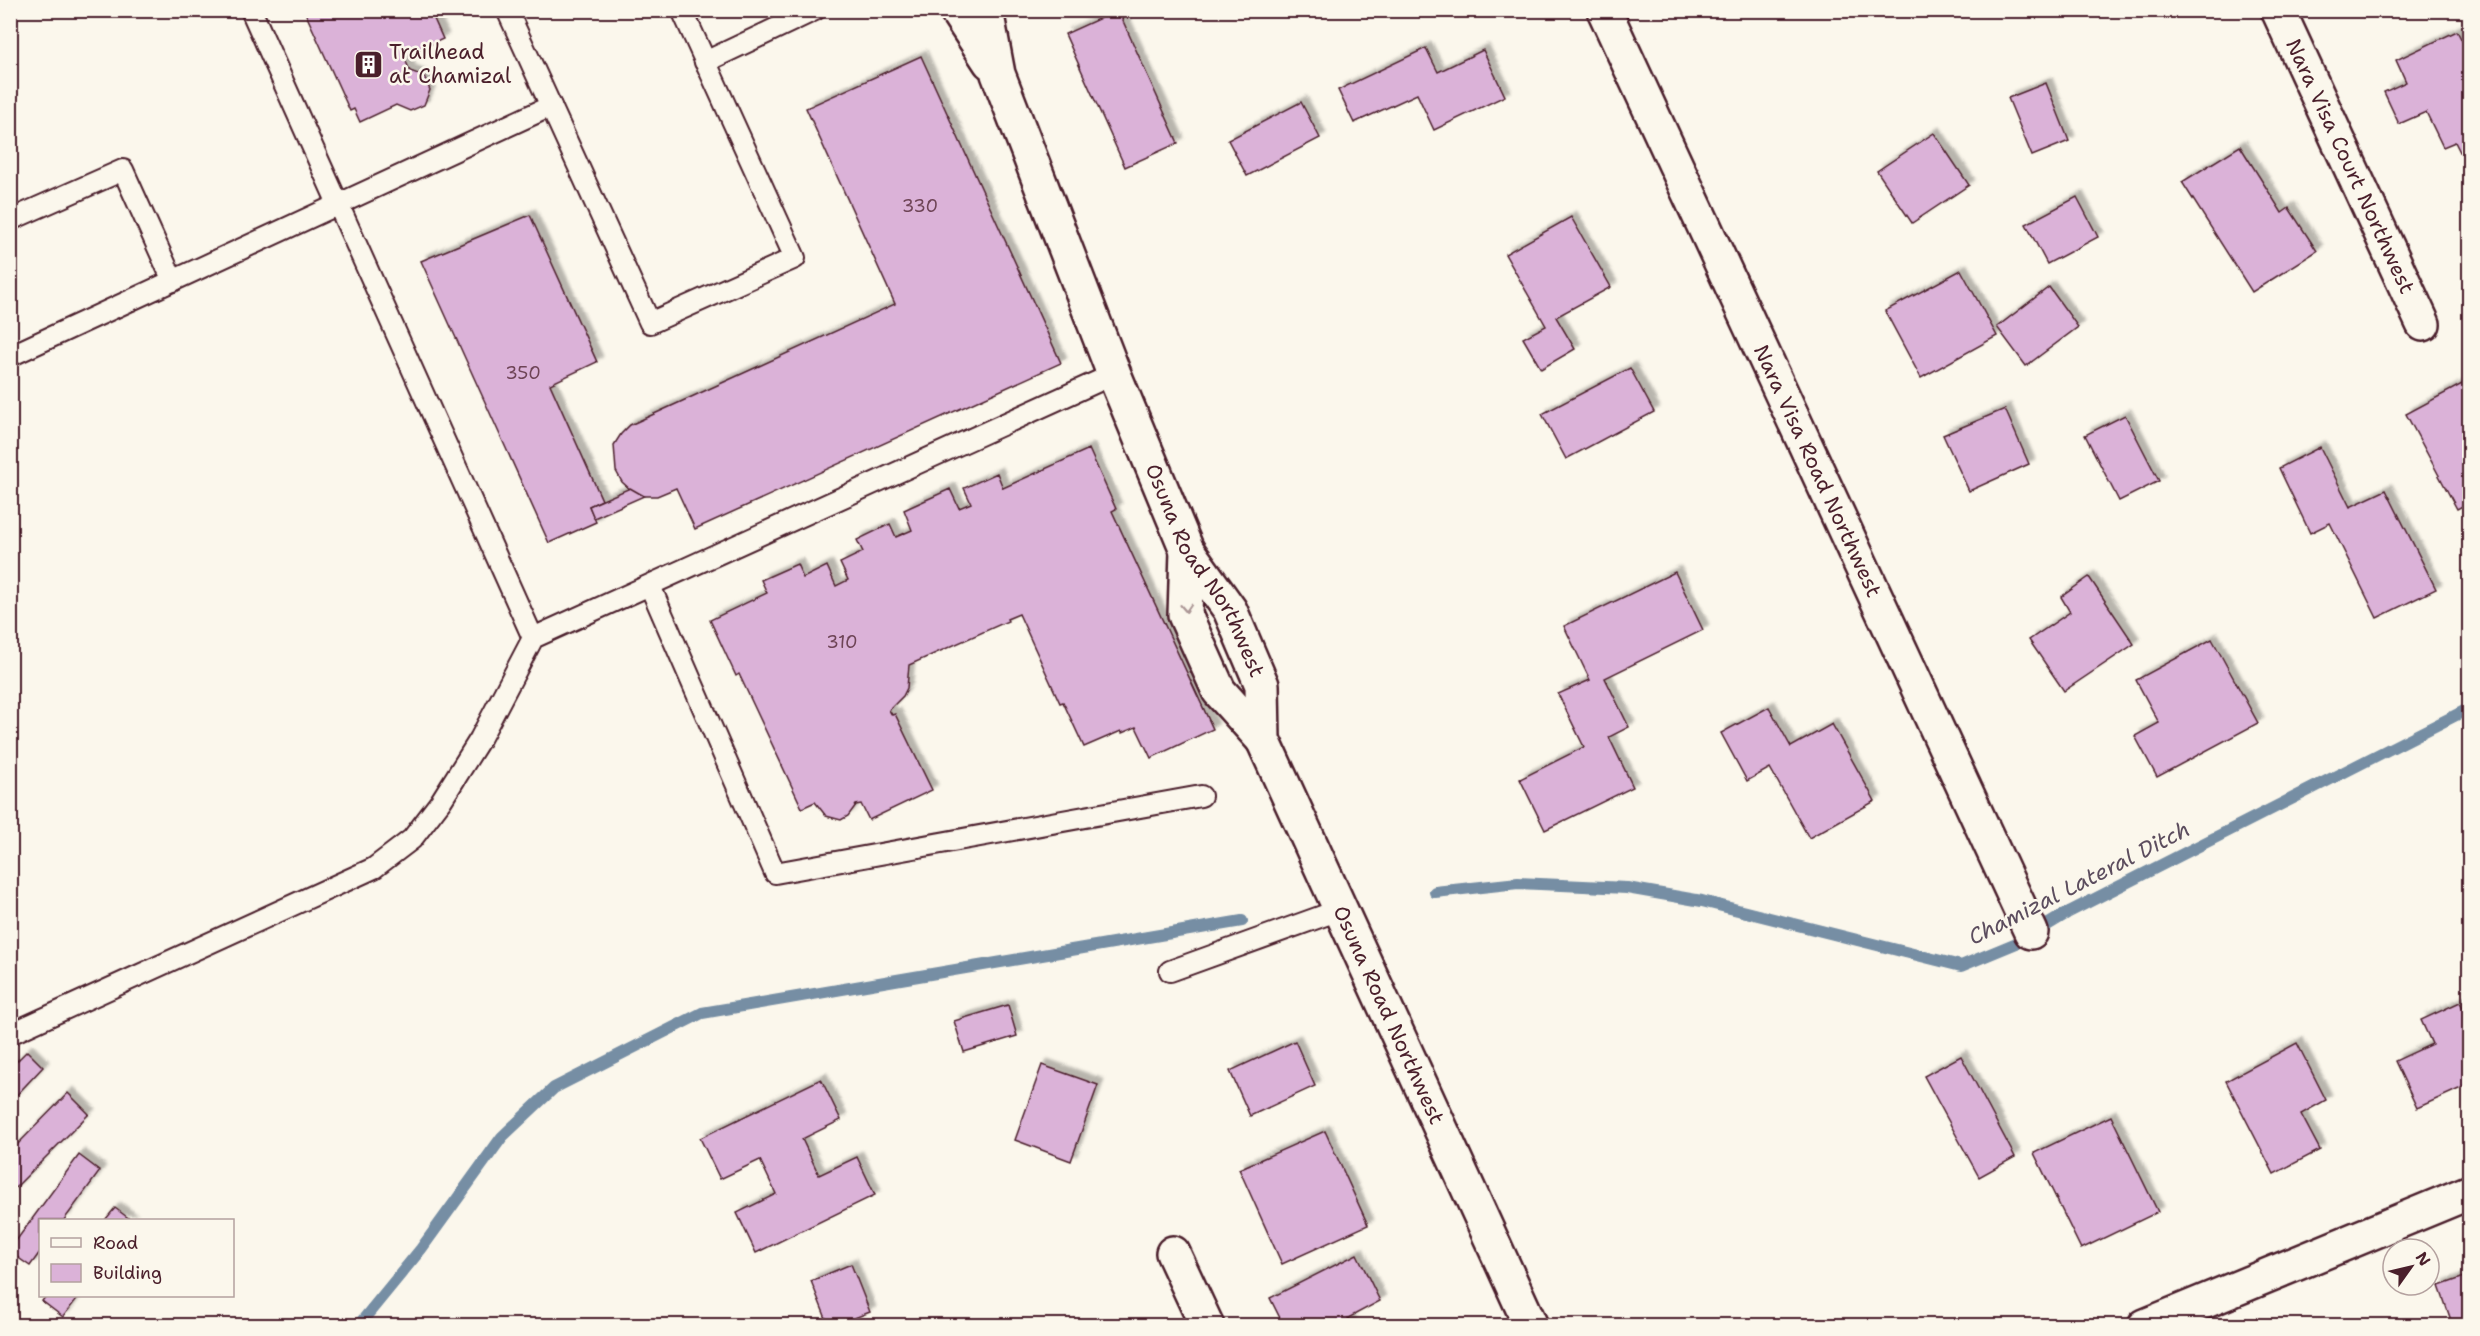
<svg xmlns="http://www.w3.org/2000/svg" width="2480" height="1336" viewBox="0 0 2480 1336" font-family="'Shantell Sans',sans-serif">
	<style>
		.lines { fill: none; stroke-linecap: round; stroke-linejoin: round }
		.stream { stroke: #768ea4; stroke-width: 12 }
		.building { fill: #dbb2d8; stroke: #4a1f2b; stroke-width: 1.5; filter: url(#shadow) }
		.lane-casing { stroke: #4a1f2b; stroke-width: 24 }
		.street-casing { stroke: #4a1f2b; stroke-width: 38 }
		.secondary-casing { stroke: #4a1f2b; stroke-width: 38 }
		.lane { stroke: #fbf7ec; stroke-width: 20 }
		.street { stroke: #fbf7ec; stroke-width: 33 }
		.secondary { stroke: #fbf7ec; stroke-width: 33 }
		.oneway { stroke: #ab9695 }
		.labels { text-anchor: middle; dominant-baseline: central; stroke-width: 5; stroke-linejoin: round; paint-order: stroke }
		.number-label { font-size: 18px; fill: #6e4456 }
		.poi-label { font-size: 21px; fill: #4a1f2b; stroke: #fbf7ec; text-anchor: start }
		.street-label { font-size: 21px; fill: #4a1f2b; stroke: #fbf7ec }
		.water-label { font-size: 22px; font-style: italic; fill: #5c4d5e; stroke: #fbf7ec }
	</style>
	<defs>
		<filter id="shadow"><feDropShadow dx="5.5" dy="-5.5" stdDeviation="1.5" flood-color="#0004"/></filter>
	</defs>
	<rect width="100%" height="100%" fill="#fbf7ec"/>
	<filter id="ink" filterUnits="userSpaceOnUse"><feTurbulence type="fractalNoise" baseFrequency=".0167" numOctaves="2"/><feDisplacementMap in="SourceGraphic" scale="12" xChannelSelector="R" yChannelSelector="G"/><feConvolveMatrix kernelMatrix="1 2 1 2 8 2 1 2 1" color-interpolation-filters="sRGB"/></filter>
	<g filter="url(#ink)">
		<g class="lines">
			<g class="stream">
				<path d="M 1435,892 L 1518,883 L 1627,888 L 1702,901 L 1961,966 L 2019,942 L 2067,913 L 2470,708"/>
				<path d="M 358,1326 L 421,1249 L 502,1137 L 554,1088 L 702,1013 L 1242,921"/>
			</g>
		</g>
		<g class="building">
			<path d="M 304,10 L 430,10 L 443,39 L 404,57 L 410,71 L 424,76 L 430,90 L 424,105 L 410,111 L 396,105 L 360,122 L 354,109 L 350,111 Z"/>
			<path d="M 1118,10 L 1178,143 L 1125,167 L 1065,34 Z"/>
			<path d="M 2457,31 L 2470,56 L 2470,172 L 2455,142 L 2443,147 L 2426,112 L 2399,124 L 2384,92 L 2406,82 L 2396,60 Z"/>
			<path d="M 1426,48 L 1438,72 L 1483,50 L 1505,96 L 1434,130 L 1417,94 L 1354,123 L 1338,90 Z"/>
			<path d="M 921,56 L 1061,363 L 695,529 L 676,488 L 657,496 L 644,496 L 632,491 L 622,482 L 616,471 L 614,445 L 621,434 L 630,425 L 895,304 L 806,108 Z"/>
			<path d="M 2046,83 L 2069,141 L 2032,156 L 2008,98 Z"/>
			<path d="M 1301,102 L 1320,138 L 1247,176 L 1228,140 Z"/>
			<path d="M 1934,133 L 1969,185 L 1912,223 L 1877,171 Z"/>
			<path d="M 2240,146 L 2282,213 L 2289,208 L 2317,251 L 2252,292 L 2182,182 Z"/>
			<path d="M 2077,197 L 2098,237 L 2047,264 L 2026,224 Z"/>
			<path d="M 530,215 L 597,362 L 550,384 L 602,500 L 589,506 L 596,522 L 549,543 L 421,261 Z"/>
			<path d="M 1571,217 L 1611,287 L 1556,317 L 1575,349 L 1541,369 L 1523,338 L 1546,326 L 1505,254 Z"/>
			<path d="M 1961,270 L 1997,336 L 1921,378 L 1885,311 Z"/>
			<path d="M 2049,287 L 2078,327 L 2026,366 L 1997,327 Z"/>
			<path d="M 1630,368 L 1654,412 L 1566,459 L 1542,414 Z"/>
			<path d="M 2462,384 L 2470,397 L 2470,502 L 2457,509 L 2406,414 Z"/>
			<path d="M 2005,409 L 2029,464 L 1969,491 L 1943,435 Z"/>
			<path d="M 2125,415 L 2159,481 L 2119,501 L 2085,435 Z"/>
			<path d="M 2320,447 L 2350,507 L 2386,490 L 2436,589 L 2377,618 L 2330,523 L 2310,533 L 2279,468 Z"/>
			<path d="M 1089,449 L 1116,509 L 1112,511 L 1213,729 L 1151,758 L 1136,727 L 1122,733 L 1121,731 L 1084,747 L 1063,702 L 1060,703 L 1019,614 L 1007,619 L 1008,621 L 909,665 L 907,688 L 903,696 L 889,710 L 892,715 L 895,714 L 932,790 L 869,820 L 861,804 L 856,805 L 848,816 L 841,820 L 826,816 L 815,802 L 802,808 L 739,674 L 736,676 L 710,620 L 767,593 L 761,580 L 797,564 L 803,578 L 827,566 L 836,586 L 848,580 L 840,563 L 863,552 L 857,540 L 890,524 L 896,537 L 912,530 L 904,510 L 950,489 L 959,508 L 971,503 L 964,488 L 997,473 L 1003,488 Z"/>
			<path d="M 630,488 L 644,496 L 594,518 L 589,506 Z"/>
			<path d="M 1675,572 L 1703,630 L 1605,678 L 1629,727 L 1609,737 L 1633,787 L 1545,830 L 1520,779 L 1584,747 L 1558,694 L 1590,680 L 1564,626 Z"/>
			<path d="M 2089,577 L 2134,644 L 2064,691 L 2029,640 L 2070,612 L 2061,597 Z"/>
			<path d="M 2212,639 L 2258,723 L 2157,777 L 2135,736 L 2159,723 L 2136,680 Z"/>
			<path d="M 1769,707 L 1791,747 L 1832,724 L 1875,801 L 1809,838 L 1770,768 L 1747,781 L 1721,733 Z"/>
			<path d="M 2460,1002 L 2470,1022 L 2470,1084 L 2417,1108 L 2395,1061 L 2432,1044 L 2421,1020 Z"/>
			<path d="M 1008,1005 L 1017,1036 L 964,1052 L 954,1021 Z"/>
			<path d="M 1295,1041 L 1315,1086 L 1250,1116 L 1230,1071 Z"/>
			<path d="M 2297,1043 L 2326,1100 L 2301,1114 L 2320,1150 L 2274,1174 L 2226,1081 Z"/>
			<path d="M 27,1051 L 43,1067 L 10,1102 L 10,1068 Z"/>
			<path d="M 1961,1056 L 2015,1157 L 1979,1177 L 1924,1076 Z"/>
			<path d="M 1042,1065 L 1098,1085 L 1071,1161 L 1015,1140 Z"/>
			<path d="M 821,1079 L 841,1120 L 802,1139 L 819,1175 L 857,1157 L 875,1195 L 756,1253 L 737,1213 L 776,1194 L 760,1160 L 720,1179 L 700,1138 Z"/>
			<path d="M 68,1093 L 89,1114 L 10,1193 L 10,1152 Z"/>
			<path d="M 2111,1116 L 2158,1212 L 2081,1249 L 2034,1153 Z"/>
			<path d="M 1325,1131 L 1368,1225 L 1282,1264 L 1239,1169 Z"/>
			<path d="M 79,1155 L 100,1171 L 64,1220 L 40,1220 L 40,1252 L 30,1266 L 10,1252 L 10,1249 Z"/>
			<path d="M 115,1208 L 131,1220 L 105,1220 Z"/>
			<path d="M 1357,1254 L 1380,1301 L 1348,1318 L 1352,1326 L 1284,1326 L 1270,1298 Z"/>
			<path d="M 851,1264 L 870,1312 L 834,1326 L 829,1326 L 811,1281 Z"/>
			<path d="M 2470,1275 L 2470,1326 L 2453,1326 L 2439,1286 Z"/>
			<path d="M 46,1296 L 79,1296 L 63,1317 L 42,1301 Z"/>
		</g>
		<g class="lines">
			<defs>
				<g id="lane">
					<path d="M 251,10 L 533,638"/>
					<path d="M 507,10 L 650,323 L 795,258 L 682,10"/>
					<path d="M 705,62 L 815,10"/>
					<path d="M 10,220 L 123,170 L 173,281"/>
					<path d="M 10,356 L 551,106"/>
					<path d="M 650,586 L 775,873 L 1201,796"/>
					<path d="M 1170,971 L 1342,909"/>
					<path d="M 10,1034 L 374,868 L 412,839 L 441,801 L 480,739 L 533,638 L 1114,374"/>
				</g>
				<g id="street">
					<path id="s1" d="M 1604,10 L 2031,932"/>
					<path id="s2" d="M 2278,10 L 2423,324"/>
					<path d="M 1173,1253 L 1207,1326"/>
					<path d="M 2145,1326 L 2470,1192"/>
				</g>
				<g id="secondary">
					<path d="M 956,10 L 990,62"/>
					<path id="s3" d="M 986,10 L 998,74 L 1114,374 L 1187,550 L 1230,610 L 1262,685 L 1263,740 L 1531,1326"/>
					<path d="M 1187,550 L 1185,615 L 1219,691 L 1263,740"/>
				</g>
			</defs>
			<use href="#lane" class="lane-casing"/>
			<use href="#street" class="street-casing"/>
			<use href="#secondary" class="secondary-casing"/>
			<use href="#lane" class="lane"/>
			<use href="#street" class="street"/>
			<use href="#secondary" class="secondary"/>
		</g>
		<defs><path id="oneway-chevron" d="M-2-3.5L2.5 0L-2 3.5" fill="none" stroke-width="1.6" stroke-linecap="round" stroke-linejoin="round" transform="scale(1.5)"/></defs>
		<use class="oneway" href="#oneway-chevron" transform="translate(1186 608) rotate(87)"/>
	</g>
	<defs>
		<symbol id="building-square" viewBox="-11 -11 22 22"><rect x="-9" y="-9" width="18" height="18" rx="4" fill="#4a1f2b" stroke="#fbf7ec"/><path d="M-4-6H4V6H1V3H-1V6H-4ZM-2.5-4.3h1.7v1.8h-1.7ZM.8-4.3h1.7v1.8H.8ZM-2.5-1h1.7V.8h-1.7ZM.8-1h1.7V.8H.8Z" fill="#fff"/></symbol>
	</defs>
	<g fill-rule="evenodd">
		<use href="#building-square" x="352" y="48" width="33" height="33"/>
	</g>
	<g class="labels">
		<g class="number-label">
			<text x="920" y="206">330</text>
			<text x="523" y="373">350</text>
			<text x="842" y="642">310</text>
		</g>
		<g class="poi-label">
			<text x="389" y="52">Trailhead<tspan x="389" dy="24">at Chamizal</tspan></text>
		</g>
		<g class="street-label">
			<text stroke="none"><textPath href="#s2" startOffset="172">Nara Visa Court Northwest</textPath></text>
			<text stroke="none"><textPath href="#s1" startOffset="508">Nara Visa Road Northwest</textPath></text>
			<text stroke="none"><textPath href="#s3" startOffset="604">Osuna Road Northwest</textPath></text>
			<text stroke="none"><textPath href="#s3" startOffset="1090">Osuna Road Northwest</textPath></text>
		</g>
		<g class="water-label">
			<text transform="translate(2079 883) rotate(-27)">Chamizal Lateral Ditch</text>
		</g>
	</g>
	<rect width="2480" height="1336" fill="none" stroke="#fbf7ec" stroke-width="36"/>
	<rect x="18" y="18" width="2444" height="1300" fill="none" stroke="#4a1f2b" stroke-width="2" filter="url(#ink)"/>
	<rect x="39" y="1219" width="195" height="78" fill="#fbf7ec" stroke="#b4a19f" stroke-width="1.5"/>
	<rect x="51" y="1238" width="30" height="9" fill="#fbf7ec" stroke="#b4a19f" stroke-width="1.5"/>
	<text x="93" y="1249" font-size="18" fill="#4a1f2b">Road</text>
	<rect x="51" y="1264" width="30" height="18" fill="#dbb2d8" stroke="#b4a19f" stroke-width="1.5"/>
	<text x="93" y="1279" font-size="18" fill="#4a1f2b">Building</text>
	<g transform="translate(2411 1267) rotate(56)"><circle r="28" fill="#fbf7ec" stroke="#b4a19f" stroke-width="1.5"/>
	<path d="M0-4.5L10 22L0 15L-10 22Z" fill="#4a1f2b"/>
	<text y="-9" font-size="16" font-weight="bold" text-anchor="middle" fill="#4a1f2b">N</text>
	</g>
</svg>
